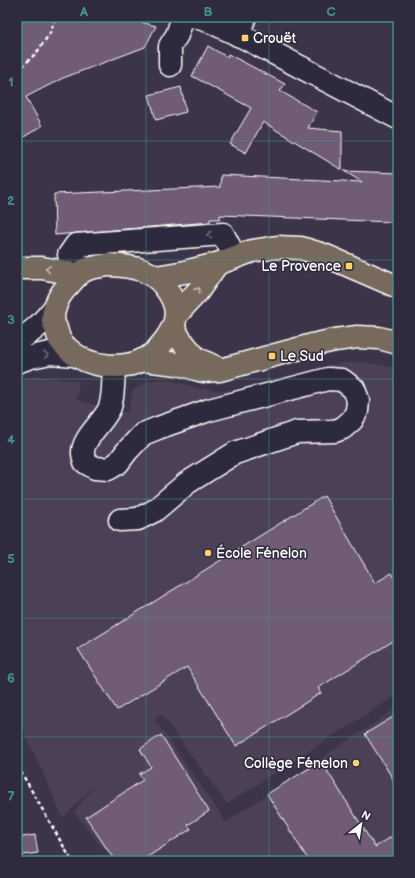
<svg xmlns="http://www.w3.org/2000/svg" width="415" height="878" viewBox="0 0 415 878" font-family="'Balsamiq Sans',sans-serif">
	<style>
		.built { fill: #4c4055 }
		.building { fill: #705c74; stroke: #fff }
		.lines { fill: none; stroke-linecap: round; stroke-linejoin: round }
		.minor-casing { stroke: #fff; stroke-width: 25 }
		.major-casing { stroke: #fff; stroke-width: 25 }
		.path { stroke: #fff; stroke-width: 2.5; stroke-dasharray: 4 3; stroke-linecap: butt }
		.minor { stroke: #2f2a3d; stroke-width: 22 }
		.major { stroke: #77695c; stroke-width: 22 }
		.oneway { stroke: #6d6a77 }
		.oneway2 { stroke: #c2bcb6 }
		.grid { fill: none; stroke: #3f918b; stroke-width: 1; stroke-opacity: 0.55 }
		.poi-dot { fill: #ffd166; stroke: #2f2a3d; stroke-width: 1.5 }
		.labels { text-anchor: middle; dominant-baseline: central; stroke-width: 3; stroke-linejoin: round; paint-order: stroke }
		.poi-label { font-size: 14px; fill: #fff; stroke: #2f2a3d; text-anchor: start }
		.neatline { fill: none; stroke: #3f918b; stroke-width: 1.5 }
		.grid-label { font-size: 13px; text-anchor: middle; font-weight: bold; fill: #3f918b }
	</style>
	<rect width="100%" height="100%" fill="#3c3448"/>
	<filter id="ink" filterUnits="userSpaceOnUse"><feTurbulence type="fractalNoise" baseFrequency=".025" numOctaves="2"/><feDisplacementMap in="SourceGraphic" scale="8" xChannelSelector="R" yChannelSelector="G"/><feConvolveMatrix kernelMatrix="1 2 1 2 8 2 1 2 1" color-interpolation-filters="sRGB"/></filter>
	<g filter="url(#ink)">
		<path class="built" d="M 361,362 L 391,367 L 398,371 L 398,694 L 227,804 L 161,714 L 155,720 L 226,822 L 398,707 L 398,861 L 113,861 L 74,812 L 97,782 L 63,818 L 17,716 L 17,381 L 36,376 L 79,381 L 76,400 L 109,409 L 128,413 L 133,390 L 147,382 L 162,378 L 199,388 L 233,392 L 333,364 Z"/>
		<g class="building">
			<path d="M 17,17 L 109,17 L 133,20 L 156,26 L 145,47 L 63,78 L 26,97 L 42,126 L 17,141 Z"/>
			<path d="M 208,46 L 227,57 L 228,54 L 285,84 L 280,91 L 317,112 L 308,128 L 342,131 L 342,170 L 263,122 L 246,153 L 230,144 L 251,108 L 192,76 Z"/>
			<path d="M 181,87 L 186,112 L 156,120 L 149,95 Z"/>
			<path d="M 344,171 L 398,173 L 398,219 L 392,218 L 392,222 L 220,215 L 220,219 L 210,219 L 210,222 L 55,235 L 54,194 L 220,187 L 221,175 L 362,182 Z"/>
			<path d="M 324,496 L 375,583 L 392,573 L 398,584 L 398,638 L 318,688 L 321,693 L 236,746 L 187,667 L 117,710 L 78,649 Z"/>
			<path d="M 398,714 L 398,787 L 365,734 Z"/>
			<path d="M 161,735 L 209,811 L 188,825 L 191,829 L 141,861 L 115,861 L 86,817 L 143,780 L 139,774 L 151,767 L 140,749 Z"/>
			<path d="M 321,761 L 375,847 L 398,833 L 398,861 L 309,861 L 267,794 Z"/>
			<path d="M 35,835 L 38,853 L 17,856 L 17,838 Z"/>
		</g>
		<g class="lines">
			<defs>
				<g id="minor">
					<path d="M 196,17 L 211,22 L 245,38 L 398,118"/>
					<path d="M 238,35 L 245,17"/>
					<path d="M 170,65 L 170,46 L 177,35 L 183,17"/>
					<path d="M 85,270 L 69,255 L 76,245 L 223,234 L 235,257"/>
					<path d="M 17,340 C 33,333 44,321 55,307"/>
					<path d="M 17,362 L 31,357 L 50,353 L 75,355"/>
					<path d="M 114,366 C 113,379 114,395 110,407 C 105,421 82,438 83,453 C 83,456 84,459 85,462 L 95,468 L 108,469 L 118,463 L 127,451 L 143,434 L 158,428 L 209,410 L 328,379 L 342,380 L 354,389 L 358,400 L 357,411 L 352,420 L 343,428 L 335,431 L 297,432 L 235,453 L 187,483 L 154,511 L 138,519 L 120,520"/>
				</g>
				<g id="major">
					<path d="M 108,265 C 133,266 155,269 169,293 C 180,310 177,324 165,340 C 161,345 157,350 153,354 C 129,372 89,369 68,349 C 65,346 62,343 60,340 C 58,336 57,332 56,328 C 55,326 53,322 53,320 C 53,309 58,297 65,289 C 71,283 77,274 85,270 C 92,267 101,266 108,265 Z"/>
					<path d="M 17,268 L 42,268 L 64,272 L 77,275"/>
					<path d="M 156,277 L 185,272 L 217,264 L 252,251 L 277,247 L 301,248 L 324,255 L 398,287"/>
					<path d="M 176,315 L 198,291 L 217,264"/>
					<path d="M 173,327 L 180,339 L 196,358 L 215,367"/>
					<path d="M 142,360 L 178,364 L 203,371 L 220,370 L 312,345 L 335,340 L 357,337 L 379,338 L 398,343"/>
				</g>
			</defs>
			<use href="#minor" class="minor-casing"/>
			<use href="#major" class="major-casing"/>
			<g class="path">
				<path d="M 17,72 L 37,52 L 50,33 L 56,17"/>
				<path d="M 17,293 L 23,292"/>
				<path d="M 17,765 L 72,861"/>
			</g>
			<use href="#minor" class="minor"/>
			<use href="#major" class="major"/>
		</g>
		<defs><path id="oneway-chevron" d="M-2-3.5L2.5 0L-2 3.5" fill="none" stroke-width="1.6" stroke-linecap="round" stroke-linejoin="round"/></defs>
		<g class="oneway">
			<use href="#oneway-chevron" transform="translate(209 235) rotate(176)"/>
			<use href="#oneway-chevron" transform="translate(46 355) rotate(-9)"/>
		</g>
		<g class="oneway2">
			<use href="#oneway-chevron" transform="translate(48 269) rotate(-172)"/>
			<use href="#oneway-chevron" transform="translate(198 290) rotate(-51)"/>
		</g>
	</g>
	<path class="grid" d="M 146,17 L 146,861M 269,17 L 269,861M 17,141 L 398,141M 17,260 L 398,260M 17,379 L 398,379M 17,499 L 398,499M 17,618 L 398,618M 17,737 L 398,737"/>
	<g class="poi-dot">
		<rect x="241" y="34" width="8" height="8" rx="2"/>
		<rect x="345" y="262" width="8" height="8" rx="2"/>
		<rect x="268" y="352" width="8" height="8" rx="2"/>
		<circle cx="208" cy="553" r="4"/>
		<circle cx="356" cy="763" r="4"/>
	</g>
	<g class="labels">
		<g class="poi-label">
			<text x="253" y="38">Crouët</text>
			<text x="341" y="266" text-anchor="end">Le Provence</text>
			<text x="280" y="356">Le Sud</text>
			<text x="216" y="553">École Fénelon</text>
			<text x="348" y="763" text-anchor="end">Collège Fénelon</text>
		</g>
	</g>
	<rect width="415" height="878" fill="none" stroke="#2f2a3d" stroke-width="44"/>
	<g transform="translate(361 824) rotate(30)" stroke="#2f2a3d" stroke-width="3" paint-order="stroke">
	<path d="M0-3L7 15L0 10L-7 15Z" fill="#ffffff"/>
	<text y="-6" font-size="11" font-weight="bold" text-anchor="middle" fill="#ffffff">N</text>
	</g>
	<rect x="22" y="22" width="371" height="834" class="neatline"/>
	<g class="grid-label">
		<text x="84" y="16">A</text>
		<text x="208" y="16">B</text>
		<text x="331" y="16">C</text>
		<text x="11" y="86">1</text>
		<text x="11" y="205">2</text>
		<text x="11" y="324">3</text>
		<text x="11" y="444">4</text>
		<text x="11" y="563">5</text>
		<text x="11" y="682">6</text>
		<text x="11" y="801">7</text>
	</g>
</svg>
